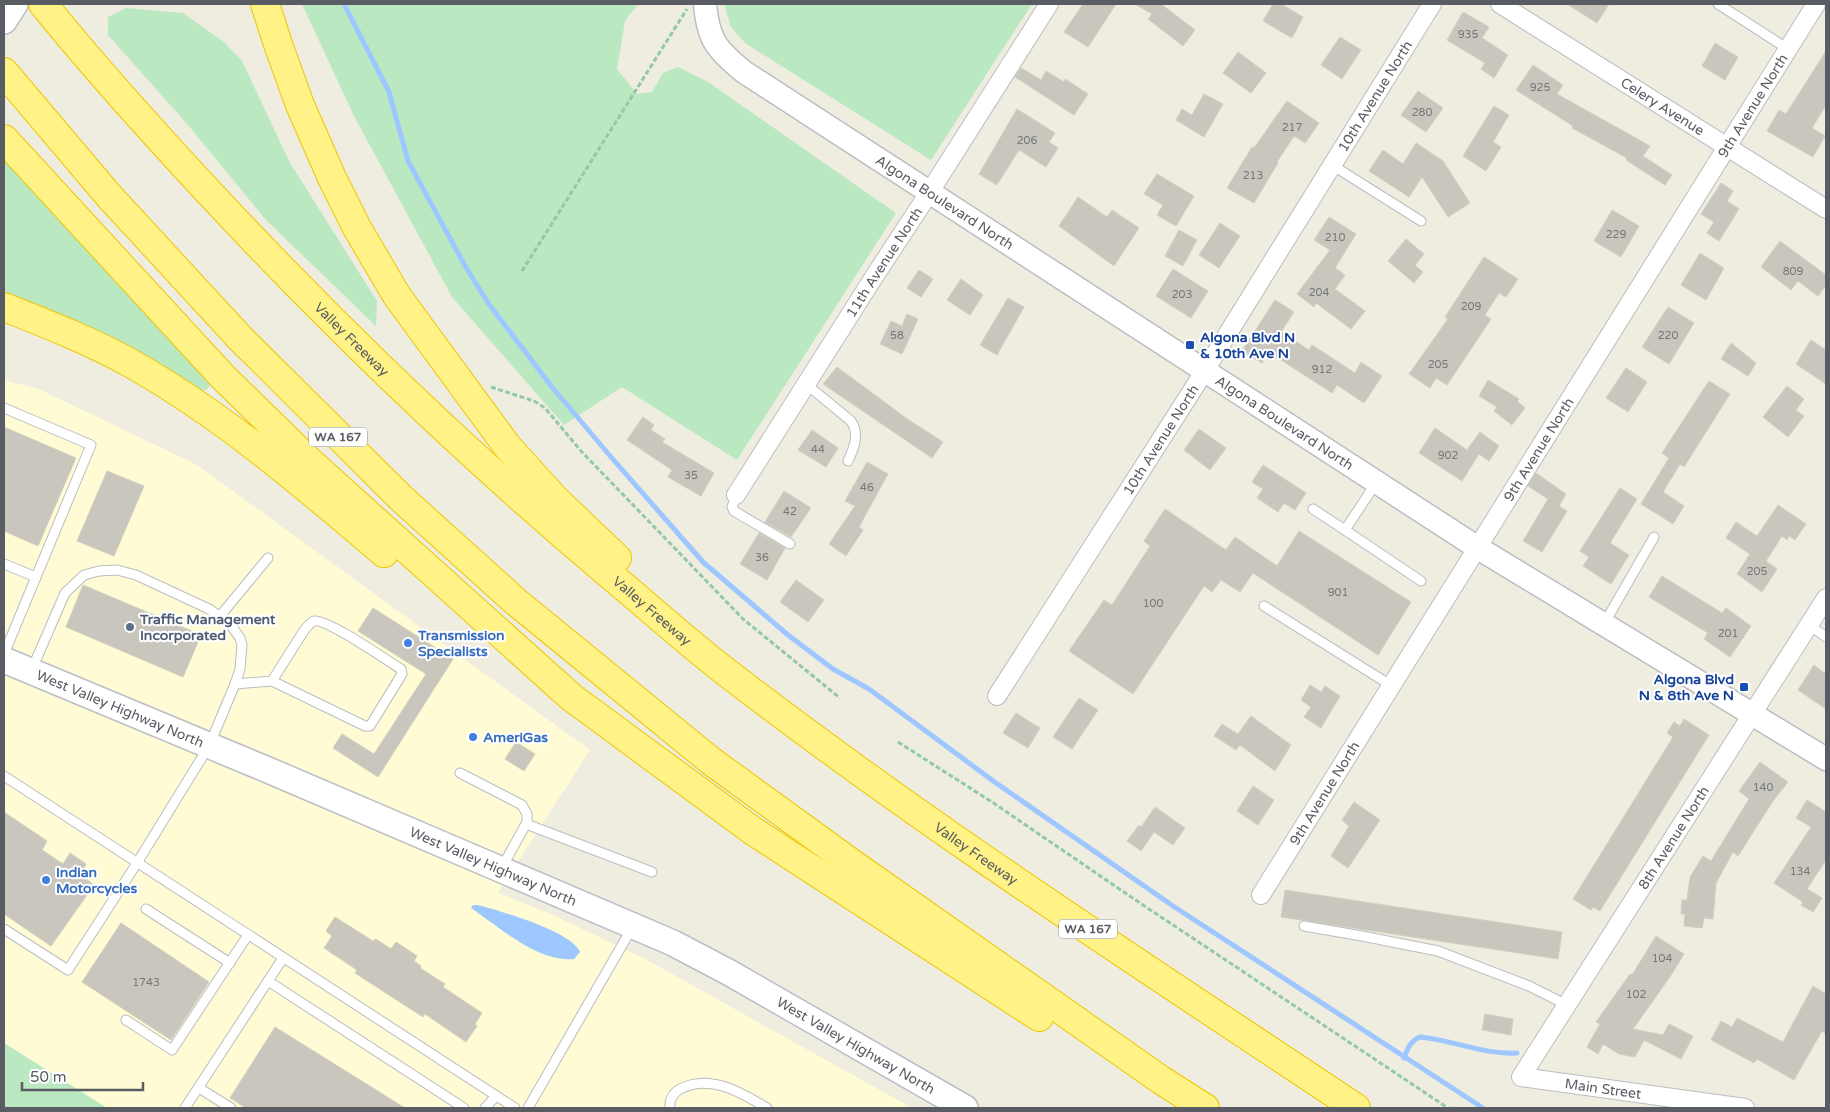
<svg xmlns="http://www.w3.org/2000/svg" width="1830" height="1112" viewBox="0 0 1830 1112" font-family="'Varela Round',sans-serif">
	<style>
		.commercial { fill: #fffbd4 }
		.green { fill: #bae8c1 }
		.water { fill: #9fc7ff }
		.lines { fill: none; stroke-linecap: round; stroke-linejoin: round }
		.stream { stroke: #9fc7ff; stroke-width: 5 }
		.building { fill: #c9c7bd; stroke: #d3cfbe }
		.service-casing { stroke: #bbbdc3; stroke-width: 11 }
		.minor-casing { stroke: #bbbdc3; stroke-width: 20 }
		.tertiary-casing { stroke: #bbbdc3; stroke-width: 25 }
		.secondary-casing { stroke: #bbbec6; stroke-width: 28 }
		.motorway-casing { stroke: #eec600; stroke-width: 30 }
		.path { stroke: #93c8aa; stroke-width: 3; stroke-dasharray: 5 2.5; stroke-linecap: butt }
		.service { stroke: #fff; stroke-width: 9 }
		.minor { stroke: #fff; stroke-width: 18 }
		.tertiary { stroke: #fff; stroke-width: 22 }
		.secondary { stroke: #fff; stroke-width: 25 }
		.motorway { stroke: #fff286; stroke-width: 28 }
		.transit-dot { fill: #1a4fb4; stroke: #fff; stroke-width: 2 }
		.service-dot { fill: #5c6f8a; stroke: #fff; stroke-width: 2 }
		.shop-dot { fill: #3f7fe0; stroke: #fff; stroke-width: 2 }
		.labels { text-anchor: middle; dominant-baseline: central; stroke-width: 4; stroke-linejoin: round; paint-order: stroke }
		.number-label { font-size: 11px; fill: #75777a }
		.shield { fill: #fff; stroke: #8b8d92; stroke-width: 1 }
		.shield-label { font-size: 12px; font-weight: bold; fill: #595c63 }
		.street-label { font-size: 14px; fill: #595c63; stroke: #fff }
		.transit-label { font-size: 14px; font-weight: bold; fill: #164399; stroke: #fff; text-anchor: start }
		.service-label { font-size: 14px; font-weight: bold; fill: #4e5e75; stroke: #fff; text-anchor: start }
		.shop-label { font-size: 14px; font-weight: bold; fill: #366cbe; stroke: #fff; text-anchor: start }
	</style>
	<rect width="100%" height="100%" fill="#eeede0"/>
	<path class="commercial" d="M 4,380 L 39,389 L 197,465 L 590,750 L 498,893 L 553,915 L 647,960 L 912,1108 L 107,1108 L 4,1043 Z"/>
	<g class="green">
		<path d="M 302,4 L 638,4 L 625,21 L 617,69 L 637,94 L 652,92 L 663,73 L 678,67 L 708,82 L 896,213 L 737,460 L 622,387 L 564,425 L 452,297 L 354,116 Z"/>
		<path d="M 724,4 L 1032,4 L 931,160 L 745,43 L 731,27 Z"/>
		<path d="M 126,8 L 183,13 L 224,42 L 242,61 L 290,163 L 377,301 L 376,326 L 266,220 L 188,125 L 108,35 L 108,17 Z"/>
		<path d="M 4,155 L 116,283 L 210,382 L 209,387 L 206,390 L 201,390 L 151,360 L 78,324 L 4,293 Z"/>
		<path d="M 4,1043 L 107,1108 L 4,1108 Z"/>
	</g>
	<path class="water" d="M 473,905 L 478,905 C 500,911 571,931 580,952 L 574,959 C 539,963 499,927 471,908 Z"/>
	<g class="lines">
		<g class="stream">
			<path d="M 344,4 L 389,92 L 408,161 L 464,264 L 488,303 L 552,387 L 611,457 L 703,562 L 788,635 L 833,669 L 869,689 L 996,783 L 1173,906 L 1483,1108"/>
			<path d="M 1404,1058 C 1408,1048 1410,1041 1420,1037 C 1453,1040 1484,1055 1517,1053"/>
		</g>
	</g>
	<g class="building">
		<path d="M 1083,4 L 1116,4 L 1088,47 L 1064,32 Z"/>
		<path d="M 1135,4 L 1161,4 L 1195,30 L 1183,46 L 1148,19 L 1152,14 Z"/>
		<path d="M 1273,4 L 1281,4 L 1303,17 L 1292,38 L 1263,21 Z"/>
		<path d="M 1567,4 L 1609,4 L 1597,23 Z"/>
		<path d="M 1463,12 L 1489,27 L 1482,38 L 1508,55 L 1494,78 L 1481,69 L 1485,63 L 1447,40 Z"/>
		<path d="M 1340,37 L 1361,50 L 1342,79 L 1321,65 Z"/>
		<path d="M 1715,43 L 1738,57 L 1725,80 L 1702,66 Z"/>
		<path d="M 1826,51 L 1826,105 L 1812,128 L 1825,136 L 1813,157 L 1767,131 L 1779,110 L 1786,114 Z"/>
		<path d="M 1238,52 L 1266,73 L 1251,93 L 1223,73 Z"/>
		<path d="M 1533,65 L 1563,85 L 1557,94 L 1650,146 L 1643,156 L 1672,175 L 1665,185 L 1626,160 L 1627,158 L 1572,128 L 1573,126 L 1516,90 Z"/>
		<path d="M 1021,68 L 1041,80 L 1046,71 L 1064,82 L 1065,79 L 1088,94 L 1074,115 L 1015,77 Z"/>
		<path d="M 1418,91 L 1443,108 L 1426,132 L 1401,115 Z"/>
		<path d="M 1204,94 L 1223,104 L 1204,137 L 1176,120 L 1182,109 L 1192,115 Z"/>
		<path d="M 1287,101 L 1319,123 L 1305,143 L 1294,136 L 1277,162 L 1278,163 L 1254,203 L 1227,188 L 1252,147 L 1254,148 Z"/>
		<path d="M 1494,106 L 1509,115 L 1493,142 L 1501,147 L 1486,171 L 1463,156 Z"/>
		<path d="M 1017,109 L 1055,133 L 1049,142 L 1058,148 L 1046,167 L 1019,150 L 997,185 L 979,174 Z"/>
		<path d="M 1416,143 L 1443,161 L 1470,203 L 1448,217 L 1422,177 L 1409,197 L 1369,171 L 1383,150 L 1403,164 Z"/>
		<path d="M 1157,174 L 1194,196 L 1176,226 L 1157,215 L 1163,205 L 1144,194 Z"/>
		<path d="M 1721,183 L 1733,191 L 1727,201 L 1739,209 L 1719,241 L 1707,233 L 1714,222 L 1701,214 Z"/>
		<path d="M 1078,197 L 1107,217 L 1112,210 L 1139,228 L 1114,266 L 1059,226 Z"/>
		<path d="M 1612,210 L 1639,226 L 1621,257 L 1594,241 Z"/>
		<path d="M 1329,217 L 1356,234 L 1335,268 L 1345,275 L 1335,289 L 1365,311 L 1351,329 L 1316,303 L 1314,307 L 1297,294 L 1330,250 L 1314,240 Z"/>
		<path d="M 1220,223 L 1240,236 L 1219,268 L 1199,255 Z"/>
		<path d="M 1179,230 L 1197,240 L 1183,266 L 1165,256 Z"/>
		<path d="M 1406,239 L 1424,254 L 1415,265 L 1423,272 L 1414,283 L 1388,261 Z"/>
		<path d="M 1780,241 L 1826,275 L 1826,285 L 1818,296 L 1798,281 L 1791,290 L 1761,267 Z"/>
		<path d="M 1700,253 L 1724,268 L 1706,300 L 1681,285 Z"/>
		<path d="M 1484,257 L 1518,279 L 1506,297 L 1499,293 L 1485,315 L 1491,319 L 1447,385 L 1436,378 L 1430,388 L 1409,374 L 1448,319 L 1445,317 Z"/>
		<path d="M 1173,269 L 1208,291 L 1191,318 L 1156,296 Z"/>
		<path d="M 919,270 L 933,279 L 921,297 L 907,288 Z"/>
		<path d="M 961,279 L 983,295 L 970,315 L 947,300 Z"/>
		<path d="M 1008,298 L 1024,307 L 997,355 L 980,345 Z"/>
		<path d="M 1275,300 L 1294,312 L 1281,332 L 1309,350 L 1312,345 L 1355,373 L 1361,362 L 1382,376 L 1364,403 L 1337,385 L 1332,393 L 1278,358 L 1278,359 L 1268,353 L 1262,363 L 1242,351 Z"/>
		<path d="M 1668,307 L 1694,323 L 1669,364 L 1642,347 Z"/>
		<path d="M 907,314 L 918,319 L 902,354 L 880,344 L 891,321 L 902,326 Z"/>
		<path d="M 1811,340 L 1826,350 L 1826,384 L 1796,364 Z"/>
		<path d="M 1731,343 L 1756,363 L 1748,376 L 1721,359 Z"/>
		<path d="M 837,367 L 906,418 L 943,442 L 932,458 L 823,384 Z"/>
		<path d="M 1626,368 L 1647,382 L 1628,412 L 1606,398 Z"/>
		<path d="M 1488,380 L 1519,399 L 1517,401 L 1525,408 L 1512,425 L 1494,411 L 1497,407 L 1479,396 Z"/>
		<path d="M 1709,381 L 1730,394 L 1684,467 L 1680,464 L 1663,492 L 1684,506 L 1673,524 L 1641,504 L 1669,458 L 1662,453 Z"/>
		<path d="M 1787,386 L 1804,399 L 1796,410 L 1804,416 L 1788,437 L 1763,417 Z"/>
		<path d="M 643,417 L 654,425 L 651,430 L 665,439 L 662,442 L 714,473 L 701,496 L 668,477 L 672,470 L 627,440 Z"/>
		<path d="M 4,427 L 76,458 L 38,546 L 4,531 Z"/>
		<path d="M 1435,428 L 1467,450 L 1480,432 L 1499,446 L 1489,461 L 1479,454 L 1462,481 L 1419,453 Z"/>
		<path d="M 1199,429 L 1226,448 L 1210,470 L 1184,450 Z"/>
		<path d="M 812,430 L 838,448 L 826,467 L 798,450 Z"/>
		<path d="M 867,462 L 888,474 L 859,527 L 863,530 L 846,556 L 829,544 L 855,506 L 845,501 Z"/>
		<path d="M 1263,465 L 1306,493 L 1295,510 L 1284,503 L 1278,512 L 1257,498 L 1263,489 L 1252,482 Z"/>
		<path d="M 107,471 L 144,486 L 114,556 L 77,541 Z"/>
		<path d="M 1536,473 L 1566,494 L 1559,506 L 1567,511 L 1542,552 L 1523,541 L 1548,499 L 1528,486 Z"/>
		<path d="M 1620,488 L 1637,499 L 1610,543 L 1629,555 L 1611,584 L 1583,566 L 1589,557 L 1580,551 Z"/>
		<path d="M 784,491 L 811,508 L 791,537 L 765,522 Z"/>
		<path d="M 1778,505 L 1806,524 L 1795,540 L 1789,536 L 1787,540 L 1782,536 L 1766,561 L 1777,569 L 1762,592 L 1737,574 L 1750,554 L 1726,538 L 1736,522 L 1757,536 Z"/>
		<path d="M 1165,509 L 1226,550 L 1235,537 L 1277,566 L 1299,531 L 1411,602 L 1378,655 L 1253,573 L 1240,592 L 1221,580 L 1212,592 L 1204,586 L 1133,694 L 1069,651 L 1104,600 L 1112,605 L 1150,546 L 1144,541 Z"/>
		<path d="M 759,533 L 785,548 L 767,580 L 740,564 Z"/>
		<path d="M 1662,576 L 1722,613 L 1726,608 L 1751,626 L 1730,657 L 1704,639 L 1708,633 L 1649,597 Z"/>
		<path d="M 796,580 L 824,600 L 808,622 L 780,602 Z"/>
		<path d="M 83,585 L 201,635 L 183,677 L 66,627 Z"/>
		<path d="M 373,608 L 453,659 L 378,777 L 333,748 L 342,734 L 374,754 L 426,674 L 358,631 Z"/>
		<path d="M 1814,665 L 1826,674 L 1826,709 L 1798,690 Z"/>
		<path d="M 1310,685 L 1321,692 L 1325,686 L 1340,696 L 1321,728 L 1304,717 L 1311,707 L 1301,700 Z"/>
		<path d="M 1079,698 L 1098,710 L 1072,749 L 1053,737 Z"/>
		<path d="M 1016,713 L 1040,728 L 1028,748 L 1003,733 Z"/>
		<path d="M 1251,716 L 1291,745 L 1275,771 L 1240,745 L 1236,750 L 1214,736 L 1222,724 L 1238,734 Z"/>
		<path d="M 1684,719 L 1709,735 L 1600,911 L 1593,907 L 1591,910 L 1573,899 L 1673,737 L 1667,733 L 1674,722 L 1680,726 Z"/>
		<path d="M 516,742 L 535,754 L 524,771 L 505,759 Z"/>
		<path d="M 1760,762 L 1788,782 L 1773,801 L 1738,856 L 1733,852 L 1716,883 L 1713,919 L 1704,918 L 1702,928 L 1684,926 L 1685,914 L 1681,914 L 1682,900 L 1687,900 L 1690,877 L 1703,856 L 1711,861 L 1749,799 L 1739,791 Z"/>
		<path d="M 1253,786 L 1274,800 L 1258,825 L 1237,811 Z"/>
		<path d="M 1807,800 L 1826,812 L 1826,860 L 1807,889 L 1822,898 L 1813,912 L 1801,905 L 1803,902 L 1774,883 L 1811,827 L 1796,818 Z"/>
		<path d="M 1354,802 L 1380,820 L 1348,868 L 1331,856 L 1349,826 L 1342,820 Z"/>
		<path d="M 1155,807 L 1185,828 L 1173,845 L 1154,832 L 1141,851 L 1127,841 L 1139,825 L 1141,827 Z"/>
		<path d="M 4,812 L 47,841 L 42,850 L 63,864 L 70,853 L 86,864 L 81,875 L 94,885 L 51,946 L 4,914 Z"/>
		<path d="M 1285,890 L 1562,932 L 1558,959 L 1281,917 Z"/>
		<path d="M 335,917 L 373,941 L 376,939 L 391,949 L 396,942 L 417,956 L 414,961 L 421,966 L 420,968 L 445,984 L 443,987 L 482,1013 L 475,1024 L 477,1026 L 466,1042 L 425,1014 L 423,1017 L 355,973 L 357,970 L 324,948 L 332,936 L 326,931 Z"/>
		<path d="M 121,923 L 209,982 L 171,1040 L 82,982 Z"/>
		<path d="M 1656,936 L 1684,954 L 1670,977 L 1633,1029 L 1663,1035 L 1669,1024 L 1693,1036 L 1681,1059 L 1644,1040 L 1635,1057 L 1619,1054 L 1603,1044 L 1598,1054 L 1587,1047 L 1600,1024 L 1596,1022 L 1630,974 L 1632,975 Z"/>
		<path d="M 1813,986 L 1826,994 L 1826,1034 L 1822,1031 L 1794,1080 L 1757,1059 L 1754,1063 L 1711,1040 L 1721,1021 L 1732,1027 L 1737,1018 L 1783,1042 Z"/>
		<path d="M 1485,1014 L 1513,1019 L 1511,1035 L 1482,1030 Z"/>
		<path d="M 275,1027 L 405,1108 L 246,1108 L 230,1098 Z"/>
	</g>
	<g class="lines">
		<defs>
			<g id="service">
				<path d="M 1718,4 L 1788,49"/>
				<path d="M 1332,165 L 1421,221"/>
				<path d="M 806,384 L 851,421 C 860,434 854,448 848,461"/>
				<path d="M 4,408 L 91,445 L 4,654"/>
				<path d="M 737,493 L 732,507 L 734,511 L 790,544"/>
				<path d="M 1313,509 L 1345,530 L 1376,483"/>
				<path d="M 1345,530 L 1421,581"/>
				<path d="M 4,564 L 36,577"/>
				<path d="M 1264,606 L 1392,686"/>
				<path d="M 220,616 L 268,558"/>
				<path d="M 1604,624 L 1654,537"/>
				<path d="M 1809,625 L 1826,637"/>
				<path d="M 235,684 L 272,681 L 365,726 L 370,726 L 402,674 L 401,669 C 388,661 326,618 314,621 C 311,622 308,626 305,629 L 272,681"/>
				<path d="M 460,773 L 522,805 L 527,814 L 527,822 L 501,869"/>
				<path d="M 4,776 L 515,1108"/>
				<path d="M 526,824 L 652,872"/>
				<path d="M 146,909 L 230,963"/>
				<path d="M 1304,926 L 1362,936 L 1438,951 L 1529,986 L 1567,1005"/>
				<path d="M 4,929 L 68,970 L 137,863 L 209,746 L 235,684 L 240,669 L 242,645 L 240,638 L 230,624 L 209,609 L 136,575 L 117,570 L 99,571 L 84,575 L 65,593 L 32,669"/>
				<path d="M 268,981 L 464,1108"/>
				<path d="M 126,1020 L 172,1050 L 248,935"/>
				<path d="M 199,1088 L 231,1108"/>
				<path d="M 185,1108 L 283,958"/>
				<path d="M 485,1108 L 496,1096"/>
				<path d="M 528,1108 L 632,928"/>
				<path d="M 670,1108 C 669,1100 673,1093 680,1089 C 710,1073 742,1093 767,1108"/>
			</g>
			<g id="minor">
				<path id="s1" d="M 1500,4 L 1826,209"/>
				<path id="s2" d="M 736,495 L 872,280 L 929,193 L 1049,4"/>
				<path id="s3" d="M 997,696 L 1204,372 L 1432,4"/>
				<path id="s4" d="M 1261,895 L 1816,4"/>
				<path id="s5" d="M 1745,1108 L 1521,1077 L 1826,598"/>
			</g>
			<g id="tertiary">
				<path id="s6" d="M 705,4 C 708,40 717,50 744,72 L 1478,548 L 1826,759"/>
			</g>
			<g id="secondary">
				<path d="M 4,21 L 15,4"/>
				<path id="s7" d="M 4,660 L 268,770 L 673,943 L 730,973 L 965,1108"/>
			</g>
			<g id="motorway">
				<path id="s8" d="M 43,4 C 103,78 167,148 233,218 C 352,344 477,463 610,575 C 650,608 688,643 730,675 C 931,830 1145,967 1356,1108"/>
				<path d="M 265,4 L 279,47 L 300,105 L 332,178 L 357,228 L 397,296 L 507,446 L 555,499 L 617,558"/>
				<path d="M 4,72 L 109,196 L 239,337 L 401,498 L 515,601 L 711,761 L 850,862 L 1161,1080 L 1205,1108"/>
				<path d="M 4,139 L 223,377 L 310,462 L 571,697 L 753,831 L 1039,1017"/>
				<path d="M 4,307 C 47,324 91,341 132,364 C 224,416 304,485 384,553"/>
			</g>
		</defs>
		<use href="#service" class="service-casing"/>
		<use href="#minor" class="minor-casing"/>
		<use href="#tertiary" class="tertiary-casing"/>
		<use href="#secondary" class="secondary-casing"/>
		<use href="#motorway" class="motorway-casing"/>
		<g class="path">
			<path d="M 522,271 L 687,9"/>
			<path d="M 491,387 L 534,401 L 545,408 L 581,451 L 743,619 L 840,698"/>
			<path d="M 898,742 L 992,802 L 1137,901 L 1448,1108"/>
		</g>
		<use href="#service" class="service"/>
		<use href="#minor" class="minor"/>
		<use href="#tertiary" class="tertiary"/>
		<use href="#secondary" class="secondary"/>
		<use href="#motorway" class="motorway"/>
	</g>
	<g class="transit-dot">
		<rect x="1185" y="340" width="10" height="10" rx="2.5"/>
		<rect x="1739" y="682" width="10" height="10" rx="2.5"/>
	</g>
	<circle class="service-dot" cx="130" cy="627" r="5"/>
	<g class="shop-dot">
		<circle cx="408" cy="643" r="5"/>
		<circle cx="473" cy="737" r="5"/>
		<circle cx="46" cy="880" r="5"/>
	</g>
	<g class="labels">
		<g class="number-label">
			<text x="1468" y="34">935</text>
			<text x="1540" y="87">925</text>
			<text x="1422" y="112">280</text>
			<text x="1292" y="127">217</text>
			<text x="1027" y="140">206</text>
			<text x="1253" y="175">213</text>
			<text x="1616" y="234">229</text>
			<text x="1335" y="237">210</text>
			<text x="1793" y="271">809</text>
			<text x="1319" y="292">204</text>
			<text x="1182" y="294">203</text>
			<text x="1471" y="306">209</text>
			<text x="897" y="335">58</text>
			<text x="1668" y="335">220</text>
			<text x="1438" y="364">205</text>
			<text x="1322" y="369">912</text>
			<text x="818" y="449">44</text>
			<text x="1448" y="455">902</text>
			<text x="691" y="475">35</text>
			<text x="867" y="487">46</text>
			<text x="790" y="511">42</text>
			<text x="762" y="557">36</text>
			<text x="1757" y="571">205</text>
			<text x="1338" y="592">901</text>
			<text x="1153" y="603">100</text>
			<text x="1728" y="633">201</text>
			<text x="1763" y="787">140</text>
			<text x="1800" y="871">134</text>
			<text x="1662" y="958">104</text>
			<text x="146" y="982">1743</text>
			<text x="1636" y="994">102</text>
		</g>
		<g class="shield">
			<rect x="309" y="427.5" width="58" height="19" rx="4"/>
			<rect x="1059" y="919.5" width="58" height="19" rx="4"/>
		</g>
		<g class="shield-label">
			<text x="338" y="437">WA 167</text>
			<text x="1088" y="929">WA 167</text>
		</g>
		<g class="street-label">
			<text stroke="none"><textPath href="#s3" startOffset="709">10th Avenue North</textPath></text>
			<text stroke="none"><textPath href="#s4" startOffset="930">9th Avenue North</textPath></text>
			<text stroke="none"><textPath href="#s1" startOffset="192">Celery Avenue</textPath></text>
			<text stroke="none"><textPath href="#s6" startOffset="321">Algona Boulevard North</textPath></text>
			<text stroke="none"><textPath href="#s2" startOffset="276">11th Avenue North</textPath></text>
			<text stroke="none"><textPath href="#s8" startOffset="456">Valley Freeway</textPath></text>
			<text stroke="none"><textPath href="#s6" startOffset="726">Algona Boulevard North</textPath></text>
			<text stroke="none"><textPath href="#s3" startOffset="304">10th Avenue North</textPath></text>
			<text stroke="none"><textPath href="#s4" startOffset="525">9th Avenue North</textPath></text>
			<text stroke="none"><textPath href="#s8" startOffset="861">Valley Freeway</textPath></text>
			<text stroke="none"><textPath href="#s7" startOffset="126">West Valley Highway North</textPath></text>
			<text stroke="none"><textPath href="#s4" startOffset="120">9th Avenue North</textPath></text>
			<text stroke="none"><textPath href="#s5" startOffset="510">8th Avenue North</textPath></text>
			<text stroke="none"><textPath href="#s8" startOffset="1266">Valley Freeway</textPath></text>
			<text stroke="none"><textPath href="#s7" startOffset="531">West Valley Highway North</textPath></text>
			<text stroke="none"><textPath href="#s7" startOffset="936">West Valley Highway North</textPath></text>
			<text transform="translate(1603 1089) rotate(8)">Main Street</text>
		</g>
		<g class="transit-label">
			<text x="1200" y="337">Algona Blvd N<tspan x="1200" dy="16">&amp; 10th Ave N</tspan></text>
			<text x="1734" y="679" text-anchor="end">Algona Blvd<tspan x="1734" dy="16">N &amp; 8th Ave N</tspan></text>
		</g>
		<g class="service-label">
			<text x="140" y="619">Traffic Management<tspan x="140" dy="16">Incorporated</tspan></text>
		</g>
		<g class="shop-label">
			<text x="418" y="635">Transmission<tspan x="418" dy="16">Specialists</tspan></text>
			<text x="483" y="737">AmeriGas</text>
			<text x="56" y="872">Indian<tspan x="56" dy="16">Motorcycles</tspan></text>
		</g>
	</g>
	<rect width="1830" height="1112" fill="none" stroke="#595c63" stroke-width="10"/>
	<path d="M22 1082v8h121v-8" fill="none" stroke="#595c63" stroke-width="2.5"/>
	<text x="30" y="1082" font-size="15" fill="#595c63" stroke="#ffffff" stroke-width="4" paint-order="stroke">50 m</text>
</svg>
